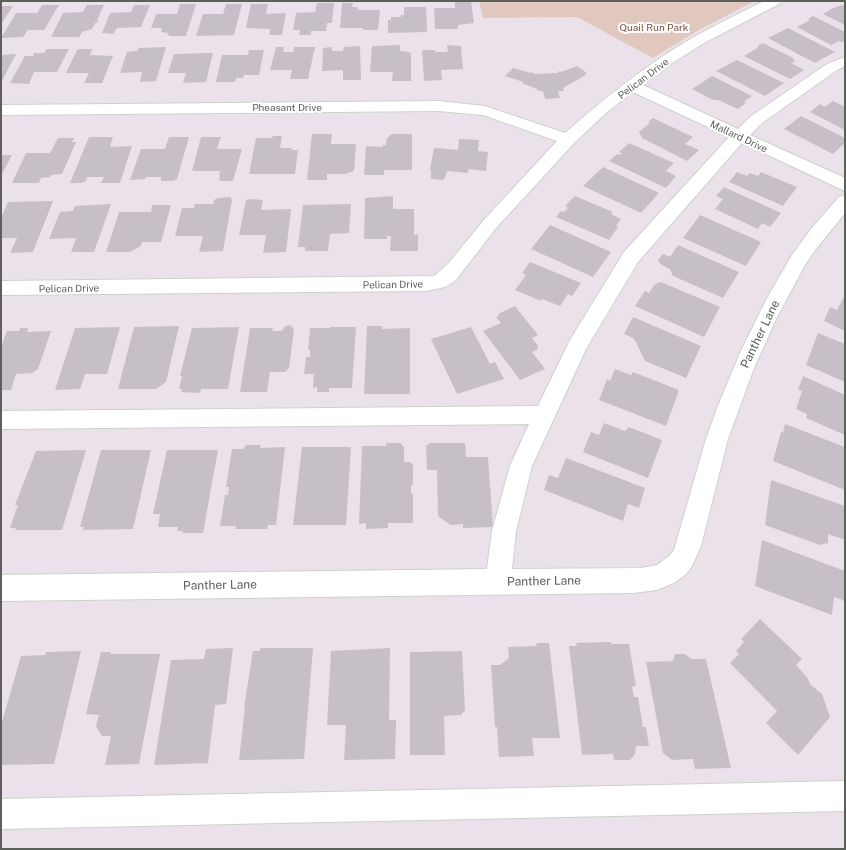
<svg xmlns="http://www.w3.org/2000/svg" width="846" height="850" viewBox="0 0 846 850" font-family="'Public Sans',sans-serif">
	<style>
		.green { fill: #e1c8bf }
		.building { fill: #c7bfc8 }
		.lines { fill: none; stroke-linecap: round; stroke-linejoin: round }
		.minor-casing { stroke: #cdd2cc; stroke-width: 2 }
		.minor { fill: #fff; fill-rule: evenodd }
		.labels { text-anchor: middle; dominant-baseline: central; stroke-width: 4; stroke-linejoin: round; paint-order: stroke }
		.far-park-label { font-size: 10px; fill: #7e4f3b; stroke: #fff }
		.far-street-label { font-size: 10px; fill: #5b6059; stroke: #fff }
		.street-label { font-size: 12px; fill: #5b6059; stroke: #fff }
	</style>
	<rect width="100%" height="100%" fill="#ebe1eb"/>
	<path class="green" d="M 479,1 L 755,1 L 699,30 L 653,58 L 577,17 L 483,18 Z"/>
	<g class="building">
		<path d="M 455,1 L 471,1 L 474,23 L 458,25 L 458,29 L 435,29 L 434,8 L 455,8 Z"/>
		<path d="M 317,3 L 334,3 L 332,23 L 327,23 L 326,31 L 311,31 L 311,35 L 299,35 L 300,30 L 293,30 L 296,13 L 315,12 Z"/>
		<path d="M 342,3 L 353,3 L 352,7 L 357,7 L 359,10 L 380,10 L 378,30 L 363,30 L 363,28 L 340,28 Z"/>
		<path d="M 180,4 L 196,4 L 186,36 L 170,36 L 167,34 L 168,33 L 161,32 L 162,28 L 151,28 L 156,14 L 177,14 Z"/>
		<path d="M 226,4 L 242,4 L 234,35 L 196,36 L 203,14 L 223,14 Z"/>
		<path d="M 251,4 L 268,4 L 266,14 L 286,13 L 282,35 L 269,35 L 270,29 L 246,28 Z"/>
		<path d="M 42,5 L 59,5 L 44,30 L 28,30 L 23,37 L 1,38 L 16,13 L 37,13 Z"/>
		<path d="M 87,5 L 104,5 L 97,20 L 98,20 L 97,23 L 95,23 L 92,29 L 82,32 L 79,37 L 51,37 L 63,13 L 83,12 Z"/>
		<path d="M 134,5 L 150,5 L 141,27 L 117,28 L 113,34 L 102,33 L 110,13 L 131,12 Z"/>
		<path d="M 842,5 L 845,6 L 845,25 L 823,14 L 831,9 Z"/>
		<path d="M 2,6 L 13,6 L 1,24 L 1,8 Z"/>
		<path d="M 404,7 L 426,7 L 427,32 L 388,33 L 388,20 L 391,20 L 391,17 L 401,17 L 401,15 L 404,15 Z"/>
		<path d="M 813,16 L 845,32 L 845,41 L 842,42 L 839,41 L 831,45 L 797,27 L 810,20 L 808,19 Z"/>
		<path d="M 788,28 L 835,52 L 815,63 L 768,38 Z"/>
		<path d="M 763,43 L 793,58 L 795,62 L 791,63 L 804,70 L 790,79 L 744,56 L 759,47 L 757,46 Z"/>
		<path d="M 400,45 L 400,51 L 405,51 L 411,53 L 411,81 L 392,81 L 393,72 L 370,72 L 372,46 Z"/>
		<path d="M 448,45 L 461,46 L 463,69 L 441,70 L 442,80 L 424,81 L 422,50 L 435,50 L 435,52 L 448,52 L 447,46 Z"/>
		<path d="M 360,46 L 361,80 L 343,80 L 343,70 L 322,71 L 323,48 L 332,47 L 332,51 L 343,51 L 344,47 Z"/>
		<path d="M 166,47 L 156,81 L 140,82 L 142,72 L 120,73 L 127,52 L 137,51 L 139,48 Z"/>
		<path d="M 276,47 L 284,47 L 283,52 L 293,52 L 294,47 L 315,47 L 308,79 L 290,79 L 292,70 L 270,70 Z"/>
		<path d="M 47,49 L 69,49 L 57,72 L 34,72 L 29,84 L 10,83 L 25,56 L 33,56 L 34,53 L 44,53 Z"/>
		<path d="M 79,49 L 92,49 L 90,55 L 113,56 L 102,83 L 84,83 L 89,73 L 66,73 L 77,50 Z"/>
		<path d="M 249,50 L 264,50 L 259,75 L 244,75 L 243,78 L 236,78 L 235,82 L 216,82 L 222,55 L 248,55 Z"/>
		<path d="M 207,53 L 213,53 L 206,82 L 183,83 L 186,73 L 168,73 L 174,54 Z"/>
		<path d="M 16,54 L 7,71 L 1,83 L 1,55 Z"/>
		<path d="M 737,60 L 784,83 L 765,96 L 716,71 Z"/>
		<path d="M 577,66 L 587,73 L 584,74 L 586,75 L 563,88 L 564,91 L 558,91 L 560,98 L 545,99 L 543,91 L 538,91 L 537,89 L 522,83 L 523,82 L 505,76 L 513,68 L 531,73 L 533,72 L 534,74 L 558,73 L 559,71 L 561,72 Z"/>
		<path d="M 712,76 L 752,96 L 744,102 L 746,103 L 738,109 L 718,100 L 713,100 L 692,89 Z"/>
		<path d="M 833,101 L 845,107 L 845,130 L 810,112 L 820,104 L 825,107 Z"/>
		<path d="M 801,116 L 845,138 L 845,143 L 833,154 L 784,129 Z"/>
		<path d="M 653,118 L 693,137 L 685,144 L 699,150 L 687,161 L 642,138 L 639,132 L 650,123 L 648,122 Z"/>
		<path d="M 312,134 L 332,134 L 331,144 L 356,144 L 354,171 L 345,174 L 327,174 L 327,180 L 307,180 Z"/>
		<path d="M 392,134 L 412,134 L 412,170 L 384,170 L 384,175 L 364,175 L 366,146 L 383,147 L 383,145 L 386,145 L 387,138 Z"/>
		<path d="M 273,136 L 282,136 L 280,148 L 292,148 L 291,150 L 298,150 L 295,174 L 249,174 L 256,138 L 272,138 Z"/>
		<path d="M 89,137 L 113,137 L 110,147 L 132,146 L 120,183 L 101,183 L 104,177 L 87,177 L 86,181 L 81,183 L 70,183 Z"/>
		<path d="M 169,137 L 189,137 L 177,179 L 174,181 L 161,181 L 161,177 L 146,177 L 145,179 L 130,180 L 141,149 L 165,149 Z"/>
		<path d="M 201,137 L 221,137 L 217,149 L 242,149 L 233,181 L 221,181 L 219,179 L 220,175 L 219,175 L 220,171 L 192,171 Z"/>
		<path d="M 58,138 L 74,138 L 72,142 L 76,142 L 62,174 L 51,175 L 50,177 L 41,178 L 39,183 L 12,183 L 26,153 L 50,153 Z"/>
		<path d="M 459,139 L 479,140 L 478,151 L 488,152 L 486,171 L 468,169 L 468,173 L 447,171 L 445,178 L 443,180 L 431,179 L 431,170 L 430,169 L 434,148 L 458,150 Z"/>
		<path d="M 629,143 L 674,163 L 666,171 L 676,176 L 666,188 L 609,161 L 617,154 L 620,155 L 622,153 L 619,152 Z"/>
		<path d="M 1,155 L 12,155 L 1,176 Z"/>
		<path d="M 603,167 L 659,193 L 641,213 L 583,186 Z"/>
		<path d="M 737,172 L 747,176 L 750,173 L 758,176 L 761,172 L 797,187 L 783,206 L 729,182 Z"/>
		<path d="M 724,187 L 781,213 L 770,227 L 762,223 L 758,229 L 715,209 L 723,199 L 716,196 Z"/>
		<path d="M 393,196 L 393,209 L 414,209 L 414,235 L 418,234 L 418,251 L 390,251 L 391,236 L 387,236 L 387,239 L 364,239 L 365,198 Z"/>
		<path d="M 575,196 L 613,212 L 611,214 L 621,219 L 616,226 L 618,227 L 609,240 L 556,217 L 561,211 L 564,212 L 568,208 L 565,206 Z"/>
		<path d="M 230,197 L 232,200 L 223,251 L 199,252 L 203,236 L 175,236 L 182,208 L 194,208 L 195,204 L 213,204 L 214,200 L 218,198 Z"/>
		<path d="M 249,199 L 263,200 L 261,210 L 291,209 L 286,252 L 263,253 L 266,235 L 239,235 L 246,200 Z"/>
		<path d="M 53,201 L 33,252 L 10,253 L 17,238 L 1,238 L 1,218 L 8,202 Z"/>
		<path d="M 111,204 L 94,252 L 71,252 L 76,238 L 49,239 L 60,212 L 73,211 L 75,206 Z"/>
		<path d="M 351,204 L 349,233 L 330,234 L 328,251 L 305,251 L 305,247 L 298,247 L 303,205 Z"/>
		<path d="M 152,205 L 171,205 L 161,242 L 142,242 L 141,246 L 130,252 L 106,252 L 119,212 L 151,212 Z"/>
		<path d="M 700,215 L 761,242 L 746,266 L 683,238 Z"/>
		<path d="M 550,225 L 611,252 L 593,277 L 531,249 Z"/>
		<path d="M 678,245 L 739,272 L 723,298 L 673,276 L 670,269 L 660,264 L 658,260 L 663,254 L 670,257 Z"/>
		<path d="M 530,262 L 581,283 L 572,296 L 568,294 L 560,306 L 542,299 L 541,301 L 515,290 L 526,275 L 522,273 Z"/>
		<path d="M 661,282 L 720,307 L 704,337 L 635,306 L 645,291 L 649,293 L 655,284 Z"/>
		<path d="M 845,295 L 845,331 L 824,321 L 830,307 L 837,310 Z"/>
		<path d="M 515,306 L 538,335 L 532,338 L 538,346 L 537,350 L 532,352 L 545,369 L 520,380 L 483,331 L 501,323 L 496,317 L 499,316 L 498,314 Z"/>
		<path d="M 633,317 L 701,346 L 686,378 L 645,361 L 636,342 L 633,338 L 624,334 Z"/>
		<path d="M 290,325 L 294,329 L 289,368 L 285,372 L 270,372 L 267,392 L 240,392 L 250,328 L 273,328 L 272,331 L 282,331 L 285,326 Z"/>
		<path d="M 179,326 L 166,382 L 156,389 L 118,389 L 134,327 Z"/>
		<path d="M 367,326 L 382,326 L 382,329 L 410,328 L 410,394 L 364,394 Z"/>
		<path d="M 120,327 L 107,374 L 85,374 L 80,389 L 55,390 L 75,328 Z"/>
		<path d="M 239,327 L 228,389 L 201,389 L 200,393 L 181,392 L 182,389 L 179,389 L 182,376 L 180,376 L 192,328 Z"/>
		<path d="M 330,327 L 356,327 L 352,388 L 329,388 L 329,392 L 317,392 L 317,387 L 313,388 L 314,374 L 304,374 L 306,357 L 310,357 L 310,350 L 308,350 L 310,328 L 330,328 Z"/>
		<path d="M 471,327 L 490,364 L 495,362 L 504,379 L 457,394 L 431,339 Z"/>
		<path d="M 20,328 L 28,328 L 27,332 L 51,331 L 38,369 L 32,373 L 16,374 L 11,390 L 1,390 L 1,347 L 7,331 L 19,331 Z"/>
		<path d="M 818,333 L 845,344 L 845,382 L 806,365 Z"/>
		<path d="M 615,369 L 631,375 L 633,372 L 679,390 L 666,426 L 599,400 L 607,379 L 610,381 Z"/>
		<path d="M 803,376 L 845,395 L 845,435 L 806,418 L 807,414 L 796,409 L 802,391 L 798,390 Z"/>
		<path d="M 604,423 L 625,431 L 629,427 L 662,440 L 648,478 L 583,452 L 591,432 L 599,435 Z"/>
		<path d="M 785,424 L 845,447 L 845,490 L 773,461 L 781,432 L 783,433 Z"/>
		<path d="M 386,443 L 400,443 L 404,447 L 404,462 L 410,462 L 413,465 L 413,485 L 411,485 L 411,494 L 413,494 L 413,523 L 388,523 L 388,528 L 366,529 L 366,523 L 359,524 L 362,446 L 386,446 Z"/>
		<path d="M 429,443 L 465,443 L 466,457 L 488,457 L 493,527 L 463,528 L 463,524 L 451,525 L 438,516 L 437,470 L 427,470 L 426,445 L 429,445 Z"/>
		<path d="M 246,445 L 261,445 L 260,448 L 285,447 L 276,525 L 268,525 L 267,529 L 235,529 L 236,526 L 220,526 L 225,495 L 228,495 L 229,487 L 226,487 L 232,449 L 243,449 Z"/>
		<path d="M 302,447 L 351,447 L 346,525 L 293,525 Z"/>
		<path d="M 86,450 L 62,530 L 15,530 L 16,528 L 10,528 L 18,505 L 15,505 L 36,451 Z"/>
		<path d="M 101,450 L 151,450 L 133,529 L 83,530 L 84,527 L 80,527 Z"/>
		<path d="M 167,450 L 218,450 L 203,533 L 182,533 L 183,531 L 177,531 L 178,527 L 158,527 L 160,514 L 153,514 Z"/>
		<path d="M 566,458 L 645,488 L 639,508 L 628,504 L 623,521 L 544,490 L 549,475 L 558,478 Z"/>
		<path d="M 771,480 L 845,506 L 845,540 L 828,534 L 828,543 L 820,545 L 765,525 Z"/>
		<path d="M 762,540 L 845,571 L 845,601 L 834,597 L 832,615 L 755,586 Z"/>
		<path d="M 760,619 L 802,659 L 796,665 L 807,677 L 811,685 L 822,694 L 830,717 L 798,755 L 766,723 L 777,711 L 730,663 L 739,654 L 736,651 L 744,642 L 741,639 Z"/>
		<path d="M 611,642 L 611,644 L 629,644 L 636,686 L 632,687 L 634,697 L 638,697 L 643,727 L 646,727 L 649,746 L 636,746 L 635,754 L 630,760 L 614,760 L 613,754 L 582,755 L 569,646 L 577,646 L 576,643 Z"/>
		<path d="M 536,643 L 549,643 L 560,738 L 532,738 L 534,756 L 499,757 L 497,727 L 495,727 L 491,665 L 500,665 L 509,658 L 508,647 L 537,646 Z"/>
		<path d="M 233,648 L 226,704 L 215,705 L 208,763 L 154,765 L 171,660 L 204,659 L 206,649 Z"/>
		<path d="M 260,648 L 313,648 L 304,759 L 239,760 L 245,707 L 244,707 L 253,651 L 260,651 Z"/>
		<path d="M 390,648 L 389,720 L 396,720 L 395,759 L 344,760 L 346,725 L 327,725 L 331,651 Z"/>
		<path d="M 81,651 L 54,764 L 1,765 L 1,725 L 21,656 L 45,655 L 46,652 Z"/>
		<path d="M 462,651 L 465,710 L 461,715 L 444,716 L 445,755 L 410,755 L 410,652 Z"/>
		<path d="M 101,652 L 111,652 L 110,654 L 160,654 L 139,764 L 105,765 L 111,736 L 102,736 L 100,733 L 96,726 L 99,715 L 86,714 Z"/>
		<path d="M 675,654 L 685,654 L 691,659 L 706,659 L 731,768 L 695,769 L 693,759 L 672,760 L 663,753 L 646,662 L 673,661 Z"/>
	</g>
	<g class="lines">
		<defs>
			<g id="minor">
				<path d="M 764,1 L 781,1 L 779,4 L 704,43 L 669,65 L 643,85 L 738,129 L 750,117 L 827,64 L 845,57 L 845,66 L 837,70 L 762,123 L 750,135 L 845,178 L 845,191 L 742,143 L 734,152 L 638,262 L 586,349 L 532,466 L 516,531 L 512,569 L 641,568 L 657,565 L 669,556 L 674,550 L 706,439 L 719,403 L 741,351 L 766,300 L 792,255 L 811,229 L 839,197 L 845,195 L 845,213 L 815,250 L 805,265 L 777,317 L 754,368 L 728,439 L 701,546 L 692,566 L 686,574 L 674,583 L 657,590 L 633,593 L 1,601 L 1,575 L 487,569 L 492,531 L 510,466 L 529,424 L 1,429 L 1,411 L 538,406 L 570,340 L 624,252 L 729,137 L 633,92 L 607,112 L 574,143 L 496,228 L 455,281 L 445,287 L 426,291 L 1,295 L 1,281 L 434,276 L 448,264 L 484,220 L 557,141 L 483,115 L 438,111 L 1,115 L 1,105 L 438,101 L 485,106 L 565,133 C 595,107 626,81 659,59 C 692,36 728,19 764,1 Z"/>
				<path d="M 845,781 L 845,811 L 1,829 L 1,799 Z"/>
			</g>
		</defs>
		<use href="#minor" class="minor-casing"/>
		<use href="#minor" class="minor"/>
	</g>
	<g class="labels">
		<g class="far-park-label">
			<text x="654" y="27">Quail Run Park</text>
		</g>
		<g class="far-street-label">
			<text transform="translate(643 78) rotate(-37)">Pelican Drive</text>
			<text x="287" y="107">Pheasant Drive</text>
			<text transform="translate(739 136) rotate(25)">Mallard Drive</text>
			<text transform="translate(393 284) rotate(-1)">Pelican Drive</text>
			<text transform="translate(69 288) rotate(-1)">Pelican Drive</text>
		</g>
		<g class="street-label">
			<text transform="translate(760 334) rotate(-64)">Panther Lane</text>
			<text transform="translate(544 581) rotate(-1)">Panther Lane</text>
			<text transform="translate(220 585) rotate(-1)">Panther Lane</text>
		</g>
	</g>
	<rect width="846" height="850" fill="none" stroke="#5b6059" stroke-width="4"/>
</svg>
